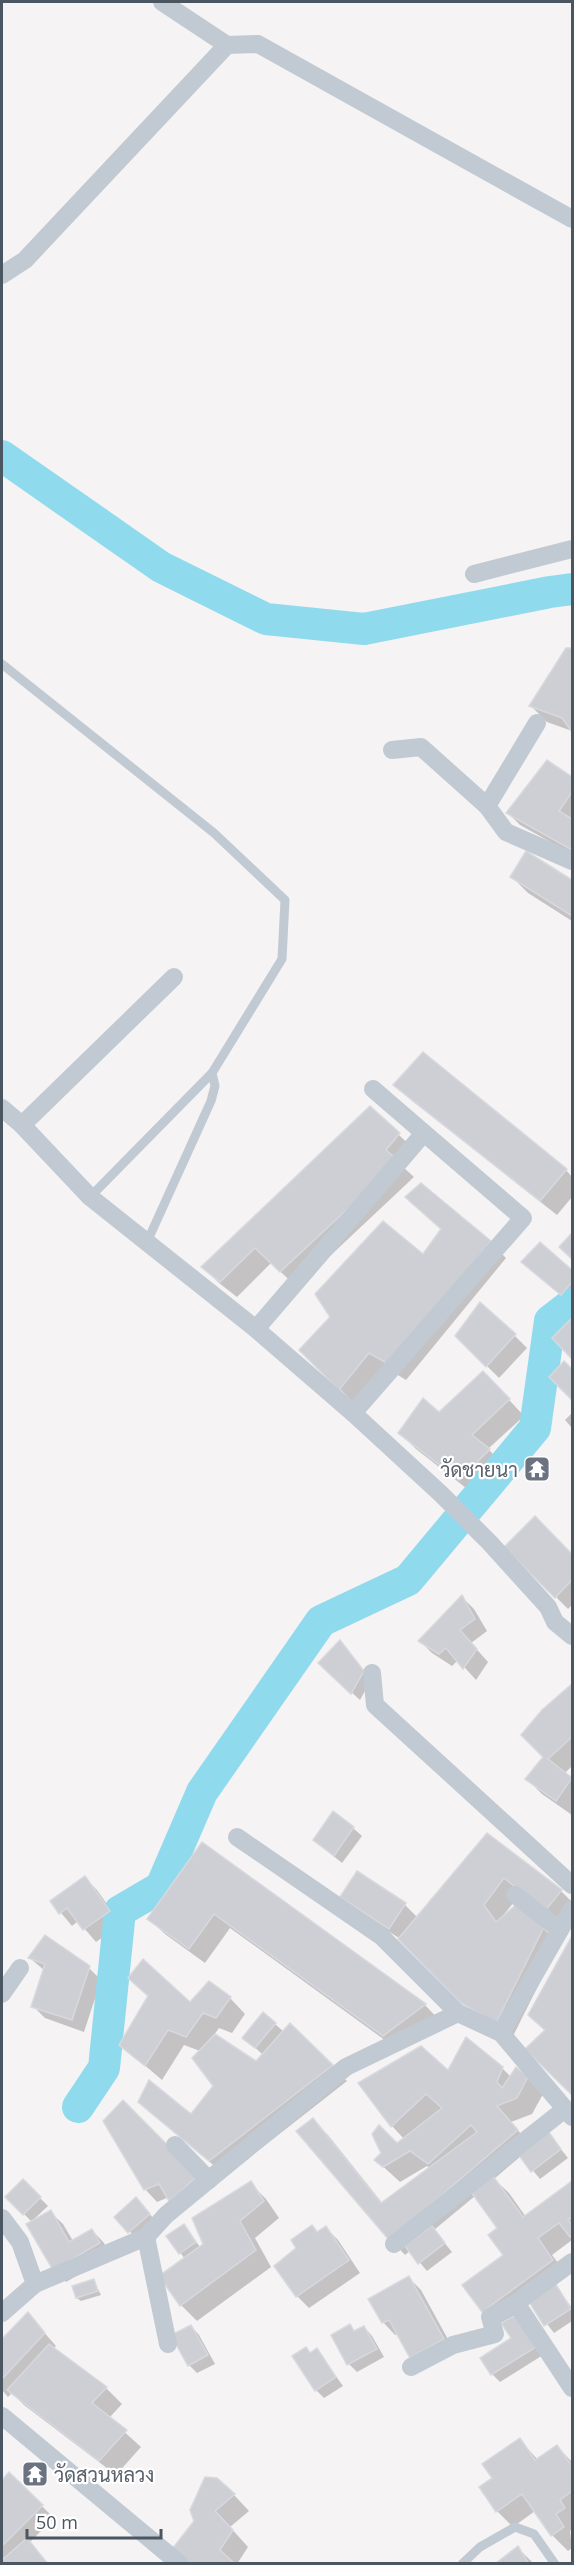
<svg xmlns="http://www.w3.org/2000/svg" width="574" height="2565" viewBox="0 0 574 2565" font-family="'Open Sans',Sarabun,sans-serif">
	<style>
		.shadow { fill: #0003 }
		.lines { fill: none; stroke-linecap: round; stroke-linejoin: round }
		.river { stroke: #90daee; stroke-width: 32 }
		.building { fill: #cdcfd5; stroke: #d7d9de; stroke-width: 1.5 }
		.service { stroke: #c1cad2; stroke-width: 9 }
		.minor { stroke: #c1cad2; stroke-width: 18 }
		.labels { text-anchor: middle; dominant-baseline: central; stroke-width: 4.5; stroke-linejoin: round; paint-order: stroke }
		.worship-label { font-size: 20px; fill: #5b616d; stroke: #fff; text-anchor: end }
	</style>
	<rect width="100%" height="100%" fill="#f5f3f3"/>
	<g class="shadow">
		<path d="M 567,649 L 572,650 L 572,731 L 547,722 L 531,706 Z"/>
		<path d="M 547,762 L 572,779 L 572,854 L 520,825 L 508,813 Z"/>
		<path d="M 527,853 L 572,882 L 572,921 L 528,893 L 512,877 Z"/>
		<path d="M 395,1085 L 566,1170 L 572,1177 L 572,1197 L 557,1215 L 411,1100 Z"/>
		<path d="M 370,1108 L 415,1150 L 402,1166 L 414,1177 L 297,1287 L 271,1263 L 237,1297 L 219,1283 L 203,1267 Z"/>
		<path d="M 407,1197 L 490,1242 L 506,1258 L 406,1380 L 385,1367 L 355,1404 L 301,1350 L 332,1317 L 423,1256 L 442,1230 Z"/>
		<path d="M 540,1244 L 572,1272 L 572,1299 L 570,1302 L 531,1270 Z"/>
		<path d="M 572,1320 L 572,1357 L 554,1338 Z"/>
		<path d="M 457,1336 L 515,1336 L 527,1348 L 499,1378 Z"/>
		<path d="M 499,1389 L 524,1416 L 488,1449 L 505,1466 L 475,1495 L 416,1449 L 400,1433 Z"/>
		<path d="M 572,1413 L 572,1428 L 565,1420 Z"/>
		<path d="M 535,1518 L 572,1556 L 572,1605 L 568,1609 L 506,1547 Z"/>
		<path d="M 462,1597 L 474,1609 L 487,1631 L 471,1643 L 488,1662 L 476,1680 L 458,1660 L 452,1666 L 432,1653 L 420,1641 Z"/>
		<path d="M 340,1642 L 371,1680 L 360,1700 L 328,1671 Z"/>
		<path d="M 572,1686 L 572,1766 L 564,1774 L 572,1781 L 572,1815 L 542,1794 L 527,1779 L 545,1757 L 543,1711 Z"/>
		<path d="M 353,1828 L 362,1836 L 342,1863 L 314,1840 Z"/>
		<path d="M 487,1835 L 561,1891 L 572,1902 L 562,1925 L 521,1893 L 502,1917 L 543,1928 L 559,1944 L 512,2038 L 478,2018 L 402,1940 L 354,1909 L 341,1897 L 405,1905 L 418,1918 Z"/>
		<path d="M 202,1844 L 425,2005 L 440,2021 L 400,2051 L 230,1928 L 205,1963 L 165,1934 L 149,1919 Z"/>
		<path d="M 85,1878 L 97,1890 L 121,1924 L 96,1942 L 78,1921 L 72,1926 L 52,1902 Z"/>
		<path d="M 572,1939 L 572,2093 L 528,2049 L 546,2031 L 530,2014 Z"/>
		<path d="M 30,1958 L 89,1968 L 101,1980 L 84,2032 L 45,2018 L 33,2006 L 45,1971 Z"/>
		<path d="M 230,1998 L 245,2014 L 232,2033 L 219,2028 L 214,2035 L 256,2063 L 263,2055 L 244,2037 L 275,2024 L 284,2032 L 290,2025 L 347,2081 L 226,2176 L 140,2102 L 191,2116 L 215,2086 L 200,2051 L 184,2045 L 162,2080 L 121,2045 L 191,2004 Z"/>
		<path d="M 502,2068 L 511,2077 L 527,2078 L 543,2094 L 532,2114 L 511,2122 L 531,2146 L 548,2133 L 568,2158 L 540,2179 L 521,2156 L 494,2179 L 509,2193 L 526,2217 L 572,2183 L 572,2240 L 552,2255 L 568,2276 L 555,2285 L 572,2308 L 572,2321 L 554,2333 L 531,2303 L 514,2315 L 543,2355 L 500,2382 L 492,2374 L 513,2339 L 503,2323 L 498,2326 L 483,2311 L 505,2255 L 499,2228 L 475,2196 L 434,2230 L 452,2252 L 427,2271 L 410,2251 L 405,2255 L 390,2239 L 312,2120 L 328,2135 L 383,2204 L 430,2168 L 427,2166 L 400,2182 L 376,2160 L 404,2139 L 392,2126 L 360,2083 Z"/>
		<path d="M 123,2102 L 209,2190 L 182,2212 L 169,2197 L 157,2202 L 145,2189 Z"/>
		<path d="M 23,2181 L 48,2206 L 33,2220 L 50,2212 L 63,2224 L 73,2241 L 92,2230 L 104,2243 L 111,2256 L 66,2282 L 54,2270 L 32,2222 L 7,2197 Z"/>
		<path d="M 250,2183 L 266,2199 L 279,2218 L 255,2238 L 271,2267 L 197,2321 L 181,2305 L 185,2259 L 168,2236 L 183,2226 L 201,2248 Z"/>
		<path d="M 144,2207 L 157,2223 L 138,2240 L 116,2217 Z"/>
		<path d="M 326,2228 L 338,2240 L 360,2273 L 309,2308 L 297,2296 L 298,2248 Z"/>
		<path d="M 409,2278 L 421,2290 L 455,2352 L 423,2370 L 398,2333 L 395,2335 L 383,2322 Z"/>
		<path d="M 94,2281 L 101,2295 L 81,2301 L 77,2298 Z"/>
		<path d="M 28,2314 L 56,2346 L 53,2349 L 106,2388 L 122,2404 L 109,2418 L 141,2447 L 116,2475 L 24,2405 L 12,2393 L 8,2397 L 2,2390 L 2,2341 Z"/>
		<path d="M 191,2326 L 199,2335 L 215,2364 L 197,2373 L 189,2365 Z"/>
		<path d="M 350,2326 L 355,2332 L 364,2327 L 372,2336 L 384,2357 L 357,2372 L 349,2364 Z"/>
		<path d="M 317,2350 L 343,2386 L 324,2398 L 316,2390 L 311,2354 Z"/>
		<path d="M 520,2440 L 538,2460 L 557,2446 L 572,2462 L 572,2529 L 570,2531 L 572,2548 L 568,2551 L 552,2535 L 535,2511 L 513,2527 L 497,2511 L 481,2488 L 494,2479 Z"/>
		<path d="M 9,2474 L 54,2518 L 29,2543 L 48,2564 L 2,2564 L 4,2560 L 2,2558 L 2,2482 Z"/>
		<path d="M 234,2495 L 249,2511 L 230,2527 L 248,2547 L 237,2564 L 191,2564 L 196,2522 Z"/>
		<path d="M 518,2548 L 534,2564 L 498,2564 Z"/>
	</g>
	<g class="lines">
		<g class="river">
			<path d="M 2,456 L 161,567 L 266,619 L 364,629 L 550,592 L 572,589"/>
			<path d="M 78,2107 L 104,2068 L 120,1911 L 161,1887 L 202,1792 L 321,1621 L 408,1580 L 535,1428 L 550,1321 L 572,1304"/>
		</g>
	</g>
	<g class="building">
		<path d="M 566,648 L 572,648 L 572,732 L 562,718 L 529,706 Z"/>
		<path d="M 547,760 L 572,777 L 572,792 L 559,811 L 572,819 L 572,850 L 506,813 Z"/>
		<path d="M 526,851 L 572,880 L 572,916 L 510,877 Z"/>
		<path d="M 423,1052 L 567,1169 L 540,1201 L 393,1085 Z"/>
		<path d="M 370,1106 L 400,1133 L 386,1150 L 399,1161 L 280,1272 L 255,1248 L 220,1282 L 201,1267 Z"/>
		<path d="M 421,1183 L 491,1241 L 390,1365 L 369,1353 L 339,1390 L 299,1350 L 330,1317 L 315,1294 L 383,1221 L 423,1254 L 441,1229 L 405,1197 Z"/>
		<path d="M 572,1233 L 572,1259 L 559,1247 Z"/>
		<path d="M 540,1242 L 572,1270 L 572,1282 L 561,1295 L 521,1262 Z"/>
		<path d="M 480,1302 L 516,1334 L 486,1367 L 455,1336 Z"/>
		<path d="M 572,1318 L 572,1359 L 552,1338 Z"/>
		<path d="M 564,1361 L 572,1369 L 572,1400 L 549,1377 Z"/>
		<path d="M 483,1371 L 510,1399 L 472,1435 L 490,1449 L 459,1480 L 398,1433 L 423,1398 L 439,1412 Z"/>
		<path d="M 535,1516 L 572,1554 L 572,1580 L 555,1598 L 504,1547 Z"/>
		<path d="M 462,1595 L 475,1619 L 460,1630 L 477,1649 L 463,1669 L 446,1648 L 439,1654 L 418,1641 Z"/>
		<path d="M 340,1640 L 364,1671 L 351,1694 L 318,1663 Z"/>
		<path d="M 572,1684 L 572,1737 L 548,1759 L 572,1778 L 556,1801 L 525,1779 L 543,1757 L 521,1735 L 542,1710 Z"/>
		<path d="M 333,1811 L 354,1827 L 334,1856 L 313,1840 Z"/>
		<path d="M 487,1833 L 562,1890 L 545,1911 L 504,1878 L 484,1905 L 496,1922 L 516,1905 L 544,1927 L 496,2023 L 461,2003 L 398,1939 Z"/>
		<path d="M 202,1842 L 426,2004 L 383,2036 L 214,1914 L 189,1949 L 147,1919 Z"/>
		<path d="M 357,1871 L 406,1903 L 389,1929 L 340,1897 Z"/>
		<path d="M 85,1876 L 110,1911 L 83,1930 L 67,1908 L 59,1914 L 50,1901 Z"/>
		<path d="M 45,1935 L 90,1966 L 72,2020 L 31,2007 L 45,1964 L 28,1958 Z"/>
		<path d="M 572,1936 L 572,2095 L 525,2049 L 545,2030 L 528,2015 Z"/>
		<path d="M 143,1959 L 190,2002 L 209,1981 L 231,1997 L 216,2018 L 203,2013 L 186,2037 L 168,2030 L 145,2066 L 119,2045 L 148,1996 L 128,1978 Z"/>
		<path d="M 263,2012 L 276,2023 L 255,2048 L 242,2038 Z"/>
		<path d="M 290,2023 L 333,2065 L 209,2161 L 138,2102 L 149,2080 L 191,2114 L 213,2086 L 192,2058 L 215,2034 L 256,2061 Z"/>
		<path d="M 466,2037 L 503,2067 L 497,2082 L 502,2088 L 516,2067 L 528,2077 L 517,2098 L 497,2106 L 518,2130 L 389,2240 L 296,2131 L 313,2118 L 381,2203 L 477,2132 L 471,2125 L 428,2164 L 410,2151 L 383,2167 L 374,2160 L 381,2153 L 372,2134 L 379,2125 L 397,2143 L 442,2108 L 426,2094 L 391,2127 L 358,2083 L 421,2046 L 448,2070 Z"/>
		<path d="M 123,2100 L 198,2176 L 169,2201 L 159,2184 L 144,2190 L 103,2121 Z"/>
		<path d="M 548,2131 L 561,2149 L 531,2172 L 518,2154 Z"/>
		<path d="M 493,2176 L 523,2217 L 572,2181 L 572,2217 L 568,2220 L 572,2225 L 572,2235 L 570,2237 L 559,2223 L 538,2238 L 553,2260 L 482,2312 L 462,2285 L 503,2255 L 488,2235 L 497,2228 L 471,2192 Z"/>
		<path d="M 23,2179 L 41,2197 L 23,2215 L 5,2197 Z"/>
		<path d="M 251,2181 L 264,2201 L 240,2221 L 256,2250 L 180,2306 L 159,2276 L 203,2244 L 192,2218 Z"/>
		<path d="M 136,2197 L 150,2214 L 128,2233 L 114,2217 Z"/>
		<path d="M 51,2210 L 69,2242 L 92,2229 L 100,2243 L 53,2270 L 26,2224 Z"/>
		<path d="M 184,2224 L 196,2242 L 179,2254 L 166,2236 Z"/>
		<path d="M 312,2225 L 317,2232 L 326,2226 L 349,2260 L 296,2297 L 274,2266 L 296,2248 L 291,2240 Z"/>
		<path d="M 432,2226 L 445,2243 L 418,2264 L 405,2246 Z"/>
		<path d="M 409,2276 L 444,2339 L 410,2358 L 389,2320 L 382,2323 L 368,2299 Z"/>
		<path d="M 94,2279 L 98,2291 L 76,2298 L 72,2286 Z"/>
		<path d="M 555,2283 L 571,2309 L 544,2326 L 528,2300 Z"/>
		<path d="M 28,2312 L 45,2333 L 2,2379 L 2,2339 Z"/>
		<path d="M 516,2315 L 536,2347 L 491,2375 L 480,2358 L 511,2338 L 501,2323 Z"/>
		<path d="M 350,2324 L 354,2331 L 364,2326 L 377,2349 L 347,2365 L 331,2335 Z"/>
		<path d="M 191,2325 L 208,2355 L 188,2366 L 171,2335 Z"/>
		<path d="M 49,2344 L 107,2387 L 92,2403 L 127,2430 L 99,2461 L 7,2390 Z"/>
		<path d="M 306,2347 L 310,2353 L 317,2348 L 336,2377 L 315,2391 L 292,2356 Z"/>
		<path d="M 520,2438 L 535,2460 L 557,2445 L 572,2466 L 572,2491 L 560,2500 L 565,2508 L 556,2514 L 564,2527 L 551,2536 L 522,2494 L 496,2512 L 479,2487 L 492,2478 L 482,2464 Z"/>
		<path d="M 9,2472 L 43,2505 L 2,2546 L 2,2480 Z"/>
		<path d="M 205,2477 L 217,2478 L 235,2494 L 215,2511 L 233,2530 L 220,2550 L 235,2564 L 189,2564 L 173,2548 L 194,2521 L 190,2510 Z"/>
		<path d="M 27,2538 L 48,2564 L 2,2564 L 2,2560 Z"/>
		<path d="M 518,2546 L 529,2564 L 495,2564 Z"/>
	</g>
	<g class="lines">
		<g class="service">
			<path d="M 2,664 L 214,833 L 285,900 L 282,959 L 212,1073 L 90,1197"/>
			<path d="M 147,1242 L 211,1101 L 215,1086 L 212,1073"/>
			<path d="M 462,2564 L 480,2547 L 515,2527 L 534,2534 L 555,2564"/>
		</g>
		<g class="minor">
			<path d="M 162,2 L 227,45 L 258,44 L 572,219"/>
			<path d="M 2,275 L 25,260 L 227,45"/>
			<path d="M 474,574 L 572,549"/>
			<path d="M 392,750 L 421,747 L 487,806 L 506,832 L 572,861"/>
			<path d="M 487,806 L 537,723"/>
			<path d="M 373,1089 L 424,1133"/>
			<path d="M 2,1108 L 22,1125 L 90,1197 L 256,1329 L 353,1413 L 441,1494 L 490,1543 L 548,1607 L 555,1622 L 572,1636"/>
			<path d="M 22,1125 L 174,977"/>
			<path d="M 256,1329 L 424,1133 L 523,1218 L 353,1413"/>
			<path d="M 372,1673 L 375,1705 L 572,1885"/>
			<path d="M 237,1837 L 381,1936 L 458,2013 L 501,2033 L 572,2117"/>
			<path d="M 515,1895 L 560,1930"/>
			<path d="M 2,1994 L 20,1968"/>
			<path d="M 501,2033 L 572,1909"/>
			<path d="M 175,2145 L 209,2180"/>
			<path d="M 2,2218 L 20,2242 L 35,2284"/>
			<path d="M 146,2237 L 168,2344"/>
			<path d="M 394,2244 L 565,2109"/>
			<path d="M 572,2262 L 516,2303 L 572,2388"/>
			<path d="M 2,2313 L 35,2284 L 146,2237 L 166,2215 L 346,2067 L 458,2013"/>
			<path d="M 411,2367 L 453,2345 L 495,2334 L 490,2317 L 516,2303"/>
			<path d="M 2,2416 L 180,2564"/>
		</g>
	</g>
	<defs>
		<symbol id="temple-square" viewBox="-11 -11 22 22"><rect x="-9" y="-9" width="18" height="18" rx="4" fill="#6b7280" stroke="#fff"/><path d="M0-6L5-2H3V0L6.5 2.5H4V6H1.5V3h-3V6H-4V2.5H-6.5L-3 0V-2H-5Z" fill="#fff"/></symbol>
	</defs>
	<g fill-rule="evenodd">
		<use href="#temple-square" x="522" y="1454" width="30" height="30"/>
		<use href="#temple-square" x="20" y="2459" width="30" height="30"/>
	</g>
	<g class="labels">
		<g class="worship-label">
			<text x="518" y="1469">วัดชายนา</text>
			<text x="54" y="2474" text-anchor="start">วัดสวนหลวง</text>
		</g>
	</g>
	<rect width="574" height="2565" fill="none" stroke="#4a5661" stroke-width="6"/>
	<path d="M27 2529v9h134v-9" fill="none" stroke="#4a5661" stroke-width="3"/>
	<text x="36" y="2529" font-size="18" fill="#4a5661" stroke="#ffffff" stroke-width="4.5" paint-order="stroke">50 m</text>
</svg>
